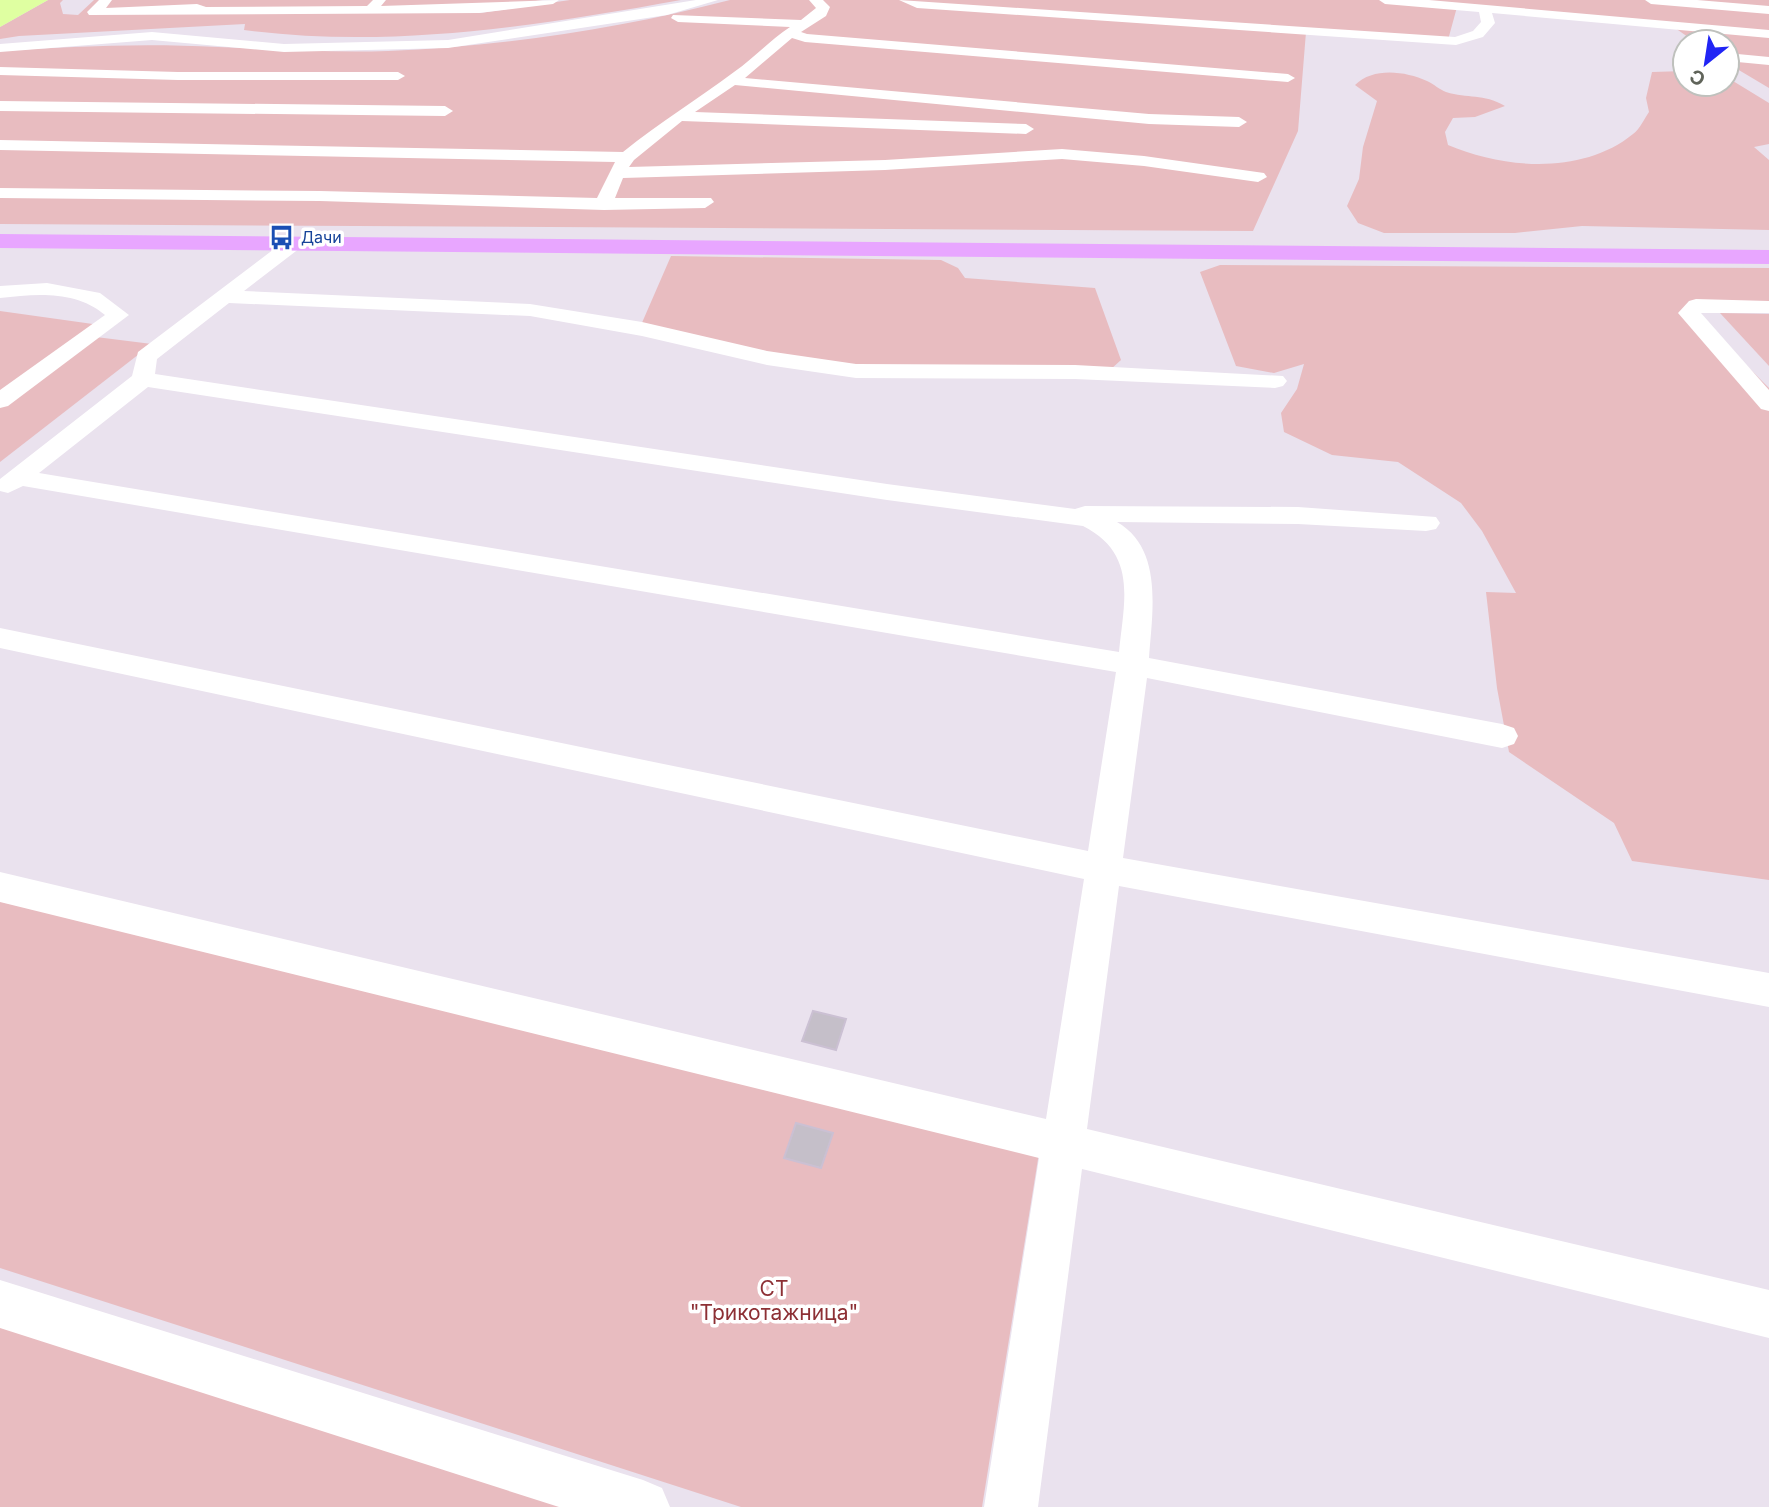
<svg xmlns="http://www.w3.org/2000/svg" width="1769" height="1507" viewBox="0 0 1769 1507" font-family="Inter,sans-serif">
	<style>
		.green { fill: #e8bcc0 }
		.water { fill: #dfffa1 }
		.building { fill: #c5bfc9; stroke: #cbc0d3; stroke-width: 2 }
		.lines { fill: none; stroke-linecap: round; stroke-linejoin: round }
		.minor { fill: #fff; fill-rule: evenodd }
		.major { fill: #e8a6ff; fill-rule: evenodd }
		.labels { text-anchor: middle; dominant-baseline: central; stroke-width: 7; stroke-linejoin: round; paint-order: stroke }
		.far-transit-label { font-size: 16px; fill: #164399; stroke: #fff; text-anchor: start }
		.near-park-label { font-size: 21px; fill: #8d3035; stroke: #fff }
	</style>
	<rect width="100%" height="100%" fill="#eae2ee"/>
	<g class="green">
		<path d="M 48,0 L 63,0 L 60,3 L 63,14 L 78,15 L 94,0 L 543,0 L 461,11 L 480,13 L 570,0 L 681,0 C 537,26 390,49 244,30 L 245,24 L 19,36 L 0,39 L 0,27 Z"/>
		<path d="M 730,0 L 1769,0 L 1769,88 L 1727,63 L 1727,42 L 1695,42 L 1668,23 L 1457,7 L 1448,40 L 1306,32 L 1298,131 L 1253,231 L 0,224 L 0,51 C 72,46 146,43 218,47 C 275,49 331,53 388,51 C 503,46 619,29 730,0 Z"/>
		<path d="M 1685,71 L 1685,84 L 1727,84 L 1727,80 L 1733,81 L 1769,103 L 1769,144 L 1754,147 L 1769,160 L 1769,230 L 1582,226 L 1515,233 L 1384,233 L 1358,223 L 1347,206 L 1359,179 L 1363,147 L 1377,101 L 1355,85 C 1373,67 1405,71 1427,81 C 1434,84 1440,90 1446,92 C 1468,99 1483,93 1505,106 L 1475,117 L 1453,118 L 1445,132 L 1448,145 C 1504,169 1583,175 1633,134 C 1640,129 1644,119 1649,112 L 1646,98 L 1652,72 Z"/>
		<path d="M 671,256 L 941,260 L 958,268 L 965,278 L 1095,288 L 1121,360 L 1110,370 L 858,367 L 779,356 L 641,325 Z"/>
		<path d="M 1220,265 L 1769,268 L 1769,303 L 1690,301 L 1696,315 L 1769,388 L 1769,880 L 1632,861 L 1614,823 L 1509,752 L 1497,688 L 1486,592 L 1516,593 L 1482,531 L 1461,503 L 1398,462 L 1332,455 L 1284,432 L 1281,413 L 1297,389 L 1304,364 L 1274,373 L 1236,366 L 1200,272 Z"/>
		<path d="M 0,311 L 100,325 L 0,394 Z"/>
		<path d="M 1720,313 L 1769,314 L 1769,366 Z"/>
		<path d="M 96,337 L 152,344 L 0,462 L 0,406 Z"/>
		<path d="M 0,897 L 1039,1153 L 982,1507 L 741,1507 L 0,1268 Z"/>
		<path d="M 0,1314 L 604,1507 L 0,1507 Z"/>
	</g>
	<path class="water" d="M 0,0 L 48,0 L 0,27 Z"/>
	<g class="building">
		<path d="M 813,1011 L 846,1019 L 836,1050 L 802,1041 Z"/>
		<path d="M 796,1123 L 833,1133 L 821,1168 L 784,1158 Z"/>
	</g>
	<g class="lines">
		<g class="minor">
			<path d="M 99,0 L 112,0 L 106,8 L 197,4 L 206,7 L 367,6 L 373,0 L 386,0 L 381,6 L 559,0 L 553,4 L 479,13 L 89,15 L 87,12 Z"/>
			<path d="M 696,0 L 718,0 L 667,15 L 448,48 L 284,52 L 152,40 L 0,52 L 0,44 L 152,32 L 284,44 L 448,40 Z"/>
			<path d="M 809,0 L 823,0 L 830,7 L 826,16 L 801,32 L 807,34 L 1288,74 L 1295,78 L 1288,82 L 805,42 L 792,38 L 745,78 L 1149,114 L 1239,117 L 1247,122 L 1239,127 L 1149,124 L 735,85 L 695,112 L 1026,124 L 1034,129 L 1026,134 L 682,121 L 634,160 L 629,167 L 885,160 L 1062,149 L 1144,156 L 1264,173 L 1267,177 L 1258,182 L 1144,166 L 1062,159 L 885,170 L 623,178 L 615,198 L 711,198 L 714,202 L 705,208 L 604,210 L 320,201 L 0,198 L 0,188 L 320,191 L 597,198 L 615,162 L 0,150 L 0,140 L 623,152 C 659,123 698,99 734,72 C 754,58 769,41 790,27 L 678,22 L 671,18 L 673,15 L 801,20 L 816,8 Z"/>
			<path d="M 899,0 L 1455,37 L 1473,31 L 1481,22 L 1479,12 L 1385,4 L 1379,0 L 1429,0 L 1769,30 L 1769,38 L 1492,13 L 1495,23 L 1483,37 L 1456,45 L 917,8 Z"/>
			<path d="M 1645,0 L 1697,0 L 1769,6 L 1769,14 L 1651,4 Z"/>
			<path d="M 1727,53 L 1769,57 L 1769,65 L 1727,61 Z"/>
			<path d="M 0,67 L 178,72 L 398,72 L 405,76 L 398,80 L 178,80 L 0,75 Z"/>
			<path d="M 0,101 L 445,106 L 453,111 L 445,116 L 0,111 Z"/>
			<path d="M 293,238 L 300,240 L 303,244 L 300,248 L 244,291 L 530,304 L 642,322 L 767,351 L 856,364 L 1075,365 L 1283,376 L 1287,381 L 1283,386 L 1275,388 L 1075,379 L 856,378 L 767,365 L 642,336 L 530,316 L 229,303 L 157,359 L 155,374 L 887,484 L 1075,509 L 1085,506 L 1298,507 L 1436,517 L 1440,523 L 1436,529 L 1426,531 L 1298,524 L 1117,522 C 1164,549 1152,613 1149,658 L 1502,724 L 1514,728 L 1518,736 L 1514,744 L 1502,748 L 1147,678 L 1123,858 L 1769,973 L 1769,1007 L 1119,886 L 1087,1129 L 1769,1290 L 1769,1338 L 1082,1169 L 1038,1507 L 984,1507 L 1039,1158 L 0,902 L 0,872 L 1046,1119 L 1084,879 L 0,648 L 0,628 L 1088,851 L 1116,672 L 23,486 L 8,493 L 0,491 L 0,479 L 132,376 L 138,352 L 286,240 ZM 148,387 L 887,500 L 1083,526 C 1138,554 1124,601 1119,652 L 39,473 Z"/>
			<path d="M 47,283 L 100,293 L 129,315 L 8,406 L 0,408 L 0,390 L 105,315 C 75,290 36,294 0,298 L 0,286 Z"/>
			<path d="M 1696,299 L 1769,301 L 1769,313 L 1701,313 L 1769,390 L 1769,411 L 1761,409 L 1678,313 L 1689,301 Z"/>
			<path d="M 0,1280 L 643,1480 L 662,1488 L 670,1507 L 559,1507 L 0,1328 Z"/>
		</g>
		<path class="major" d="M 0,234 L 1769,250 L 1769,264 L 0,248 Z"/>
	</g>
	<defs>
		<symbol id="bus-bare" viewBox="-9 -9 18 18"><path d="M-5-6H5V4H4V6H2V4H-2V6H-4V4H-5ZM-3.5-4V0h7V-4ZM-3.5 1.2v1.5H-2V1.2ZM2 1.2v1.5H3.5V1.2Z" fill="#1a4fb4" stroke="#fff" stroke-width="2.5" paint-order="stroke"/></symbol>
	</defs>
	<g fill-rule="evenodd">
		<use href="#bus-bare" x="264" y="220" width="35" height="35"/>
	</g>
	<g class="labels">
		<g class="far-transit-label">
			<text x="301" y="237">Дачи</text>
		</g>
		<g class="near-park-label">
			<text x="774" y="1288">СТ<tspan x="774" dy="24">"Трикотажница"</tspan></text>
		</g>
	</g>
	<g transform="translate(1706 63) rotate(210)"><circle r="33" fill="#ffffff" stroke="#bfc1bd" stroke-width="2"/>
	<path d="M0-5L12 26L0 18L-12 26Z" fill="#2125f5"/>
	<text y="-10" font-size="19" font-weight="bold" text-anchor="middle" fill="#60645a">С</text>
	</g>
</svg>
